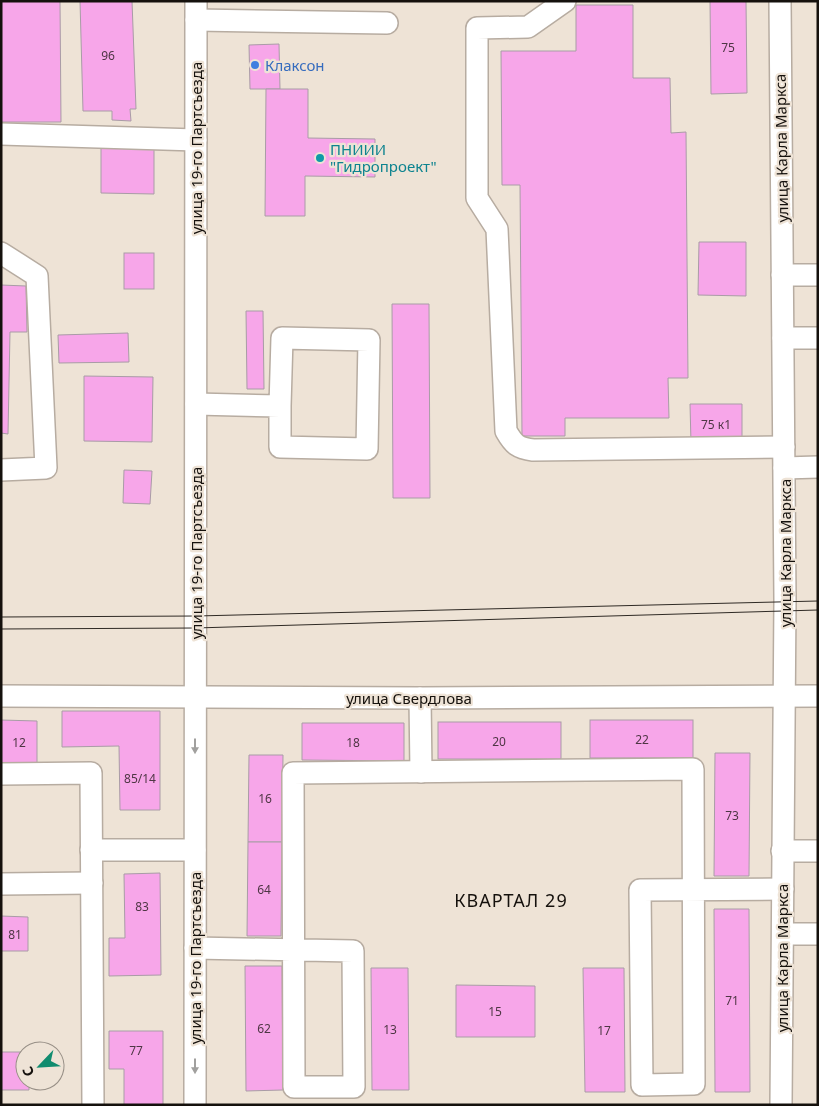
<svg xmlns="http://www.w3.org/2000/svg" width="819" height="1106" viewBox="0 0 819 1106" font-family="'Noto Sans',sans-serif">
	<style>
		.building { fill: #f7a6e9; stroke: #a99ca6 }
		.lines { fill: none; stroke-linecap: round; stroke-linejoin: round }
		.minor-casing { stroke: #b7aca1; stroke-width: 24 }
		.minor { stroke: #fff; stroke-width: 21 }
		.tram { stroke: #2f2a25; stroke-width: 1 }
		.oneway { fill: #a1a09e }
		.shop-dot { fill: #3f7fe0; stroke: #eee3d6; stroke-width: 2 }
		.culture-dot { fill: #0f9aa8; stroke: #eee3d6; stroke-width: 2 }
		.labels { text-anchor: middle; dominant-baseline: central; stroke-width: 4.5; stroke-linejoin: round; paint-order: stroke }
		.number-label { font-size: 12px; fill: #4e3644 }
		.shop-label { font-size: 15px; fill: #366cbe; stroke: #eee3d6; text-anchor: start }
		.street-label { font-size: 15px; fill: #15110d; stroke: #eee3d6 }
		.culture-label { font-size: 15px; fill: #0d838f; stroke: #eee3d6; text-anchor: start }
		.quarter-label { font-size: 18px; letter-spacing: 1px; fill: #15110d; stroke: #eee3d6 }
	</style>
	<rect width="100%" height="100%" fill="#eee3d6"/>
	<g class="building">
		<path d="M 1,1 L 60,1 L 61,122 L 1,122 Z"/>
		<path d="M 80,1 L 132,1 L 136,109 L 130,109 L 131,121 L 112,120 L 112,111 L 83,111 Z"/>
		<path d="M 710,1 L 746,1 L 747,93 L 711,94 Z"/>
		<path d="M 576,5 L 633,5 L 633,78 L 670,78 L 671,133 L 686,132 L 688,378 L 668,378 L 669,418 L 565,418 L 565,436 L 522,436 L 520,185 L 502,185 L 501,51 L 576,51 Z"/>
		<path d="M 279,44 L 280,89 L 250,89 L 249,45 Z"/>
		<path d="M 266,89 L 308,89 L 308,138 L 375,139 L 375,177 L 305,176 L 305,216 L 265,216 Z"/>
		<path d="M 101,148 L 154,148 L 154,194 L 101,193 Z"/>
		<path d="M 699,242 L 746,242 L 746,296 L 698,295 Z"/>
		<rect x="124" y="253" width="30" height="36"/>
		<path d="M 1,285 L 26,286 L 27,332 L 10,332 L 8,434 L 1,433 Z"/>
		<path d="M 392,304 L 429,304 L 430,498 L 393,498 Z"/>
		<path d="M 246,311 L 263,311 L 264,389 L 247,389 Z"/>
		<path d="M 128,333 L 129,362 L 59,363 L 58,335 Z"/>
		<path d="M 84,376 L 153,377 L 152,442 L 84,441 Z"/>
		<path d="M 690,404 L 742,404 L 742,443 L 691,443 Z"/>
		<path d="M 124,470 L 152,471 L 150,504 L 123,503 Z"/>
		<path d="M 62,711 L 160,711 L 160,810 L 120,810 L 119,746 L 62,747 Z"/>
		<path d="M 1,720 L 37,721 L 37,764 L 1,764 Z"/>
		<rect x="590" y="720" width="103" height="38"/>
		<rect x="438" y="722" width="123" height="37"/>
		<path d="M 302,723 L 404,723 L 404,761 L 302,760 Z"/>
		<path d="M 715,753 L 750,753 L 749,876 L 714,876 Z"/>
		<path d="M 249,755 L 283,755 L 282,842 L 248,842 Z"/>
		<path d="M 248,842 L 282,842 L 281,936 L 247,936 Z"/>
		<path d="M 160,873 L 161,975 L 109,976 L 109,938 L 125,938 L 124,874 Z"/>
		<path d="M 714,909 L 749,909 L 750,1092 L 715,1092 Z"/>
		<path d="M 1,916 L 28,917 L 28,951 L 1,951 Z"/>
		<path d="M 245,966 L 282,966 L 283,1090 L 246,1091 Z"/>
		<path d="M 371,968 L 408,968 L 409,1090 L 372,1090 Z"/>
		<path d="M 583,968 L 624,968 L 625,1092 L 585,1092 Z"/>
		<path d="M 456,985 L 535,986 L 535,1037 L 456,1037 Z"/>
		<path d="M 109,1031 L 163,1031 L 163,1105 L 124,1105 L 124,1069 L 109,1069 Z"/>
		<path d="M 1,1052 L 25,1052 L 25,1081 L 29,1081 L 29,1090 L 1,1090 Z"/>
	</g>
	<g class="lines">
		<defs>
			<g id="minor">
				<path d="M 565,1 L 528,27 L 477,28 L 477,198 L 497,229 L 506,431 C 514,445 518,448 533,450 L 784,447"/>
				<path d="M 780,1 L 785,600 L 781,1105"/>
				<path d="M 196,20 L 387,23"/>
				<path d="M 1,134 L 196,140"/>
				<path d="M 1,253 L 37,276 L 46,468 L 1,470"/>
				<path d="M 782,275 L 818,275"/>
				<path d="M 783,338 L 818,338"/>
				<path d="M 196,404 L 280,406 L 280,447 L 367,449 L 369,340 L 282,338 L 280,406"/>
				<path d="M 784,468 L 818,467"/>
				<path d="M 1,696 L 420,698 L 818,696"/>
				<path d="M 420,698 L 421,772"/>
				<path d="M 1,774 L 91,773 L 93,1105"/>
				<path d="M 91,850 L 195,850"/>
				<path d="M 782,851 L 818,851"/>
				<path d="M 1,884 L 92,883"/>
				<path d="M 783,934 L 818,934"/>
				<path d="M 195,948 L 353,951 L 354,1087 L 294,1087 L 293,773 L 693,769 L 694,1084 L 642,1085 L 640,890 L 783,889"/>
				<path d="M 195,1105 L 196,1"/>
			</g>
		</defs>
		<use href="#minor" class="minor-casing"/>
		<use href="#minor" class="minor"/>
		<g class="tram">
			<path d="M 1,617 L 196,616 L 818,601"/>
			<path d="M 1,629 L 195,628 L 818,610"/>
		</g>
	</g>
	<defs><path id="oneway-solid" d="M-6-.8H1V-3.2L6.5 0L1 3.2V.8H-6Z" transform="scale(1.25)"/></defs>
	<g class="oneway">
		<use href="#oneway-solid" transform="translate(195 746) rotate(90)"/>
		<use href="#oneway-solid" transform="translate(195 1066) rotate(90)"/>
	</g>
	<circle class="shop-dot" cx="255" cy="65" r="5"/>
	<circle class="culture-dot" cx="320" cy="158" r="5"/>
	<g class="labels">
		<g class="number-label">
			<text x="728" y="47">75</text>
			<text x="108" y="55">96</text>
			<text x="716" y="424">75 к1</text>
			<text x="642" y="739">22</text>
			<text x="499" y="741">20</text>
			<text x="19" y="742">12</text>
			<text x="353" y="742">18</text>
			<text x="140" y="778">85/14</text>
			<text x="265" y="798">16</text>
			<text x="732" y="815">73</text>
			<text x="264" y="889">64</text>
			<text x="142" y="906">83</text>
			<text x="15" y="934">81</text>
			<text x="732" y="1000">71</text>
			<text x="495" y="1011">15</text>
			<text x="264" y="1028">62</text>
			<text x="390" y="1029">13</text>
			<text x="604" y="1030">17</text>
			<text x="136" y="1050">77</text>
		</g>
		<g class="shop-label">
			<text x="265" y="65">Клаксон</text>
		</g>
		<g class="street-label">
			<text transform="translate(196 148) rotate(-90)">улица 19-го Партсъезда</text>
			<text transform="translate(781 148) rotate(-91)">улица Карла Маркса</text>
			<text transform="translate(196 553) rotate(-90)">улица 19-го Партсъезда</text>
			<text transform="translate(785 553) rotate(-90)">улица Карла Маркса</text>
			<text x="409" y="698">улица Свердлова</text>
			<text transform="translate(195 958) rotate(-90)">улица 19-го Партсъезда</text>
			<text transform="translate(782 958) rotate(-90)">улица Карла Маркса</text>
		</g>
		<g class="culture-label">
			<text x="330" y="149">ПНИИИ<tspan x="330" dy="17">"Гидропроект"</tspan></text>
		</g>
		<g class="quarter-label">
			<text x="511" y="900">КВАРТАЛ 29</text>
		</g>
	</g>
	<rect width="819" height="1106" fill="none" stroke="#15110d" stroke-width="5"/>
	<g transform="translate(40 1066) rotate(245)"><circle r="24" fill="#eee3d6" stroke="#978f86"/>
	<path d="M0-4L9 19L0 12L-9 19Z" fill="#118c6f"/>
	<text y="-8" font-size="14" font-weight="bold" text-anchor="middle" fill="#15110d">С</text>
	</g>
</svg>
